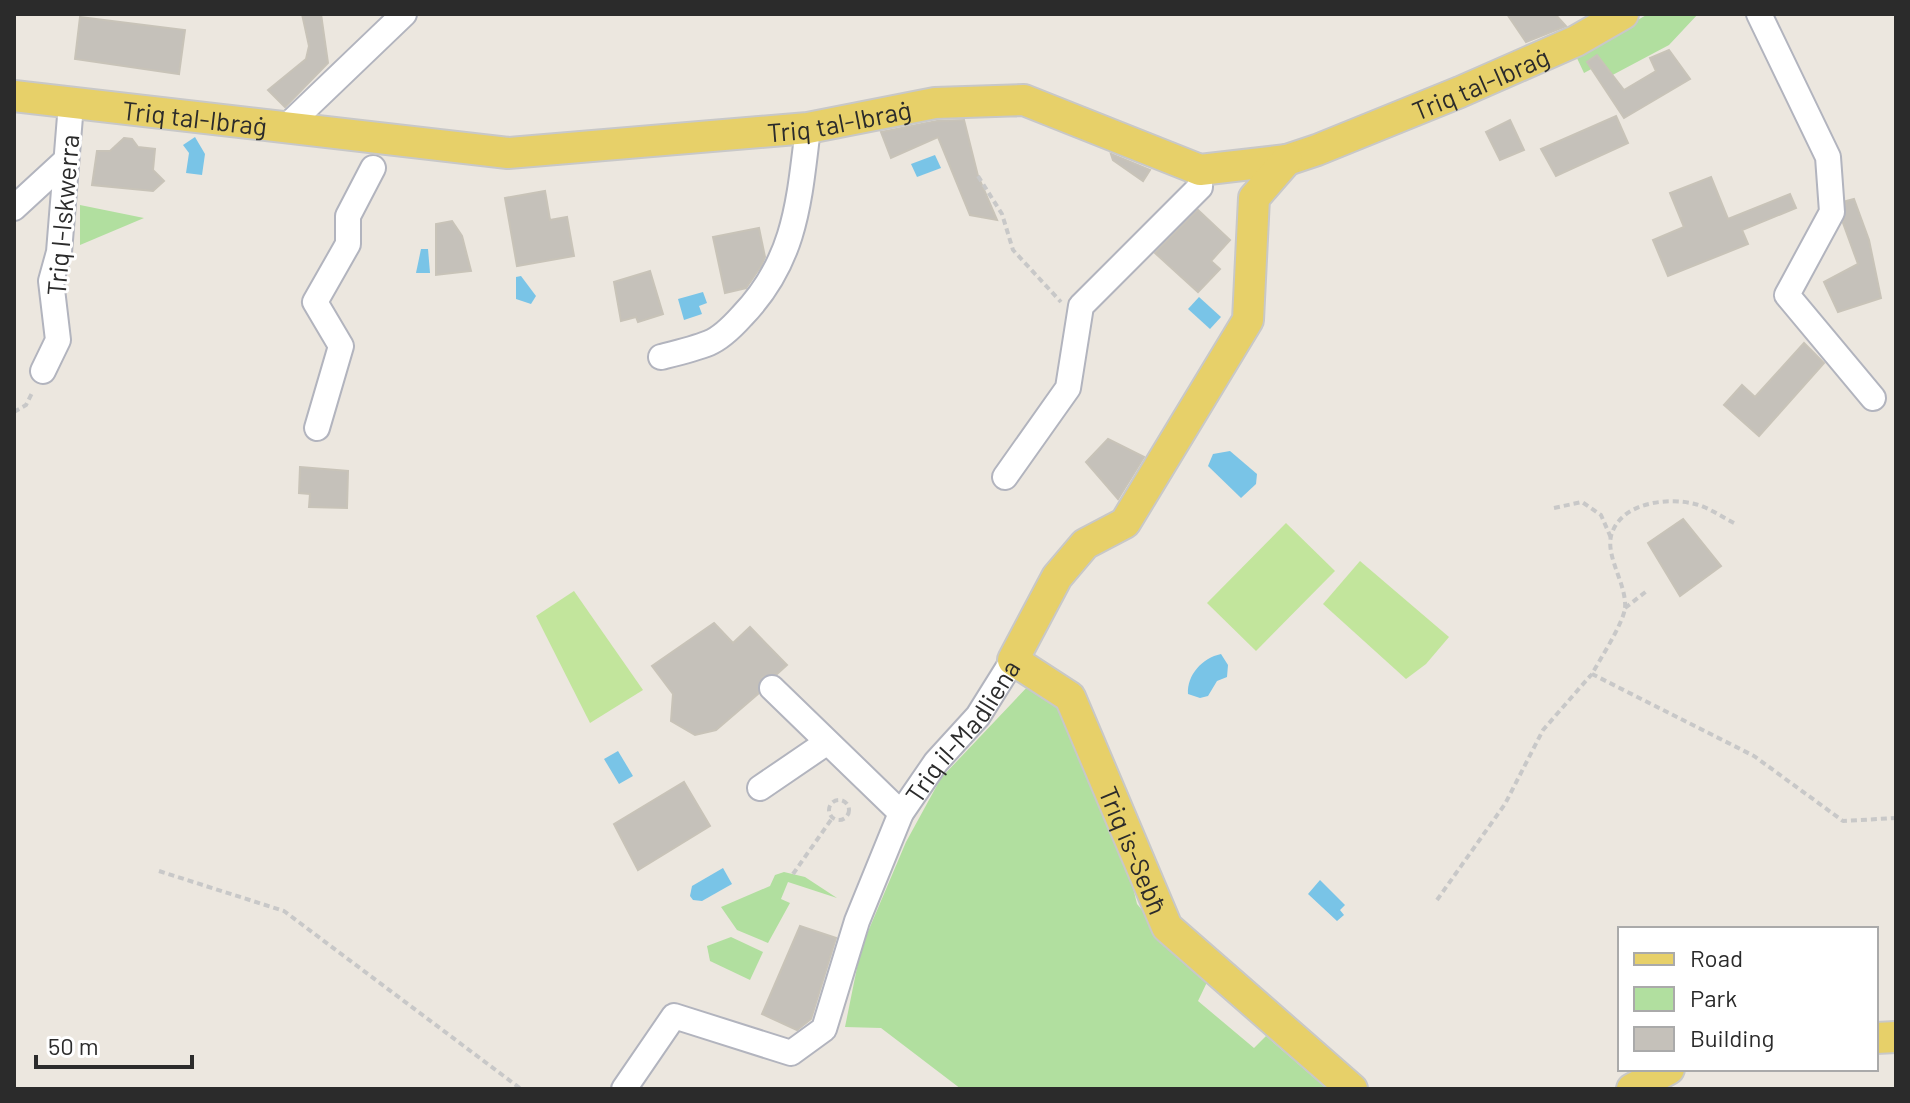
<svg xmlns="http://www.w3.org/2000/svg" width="1910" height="1103" viewBox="0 0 1910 1103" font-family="Barlow,sans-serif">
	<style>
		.green { fill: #b1df9f }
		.pitch { fill: #c2e59c }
		.water { fill: #79c4e7 }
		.building { fill: #c5c1ba; stroke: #c8c3b8; stroke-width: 2 }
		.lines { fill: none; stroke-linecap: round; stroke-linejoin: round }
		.minor-casing { stroke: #b2b4be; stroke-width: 28 }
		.major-casing { stroke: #c8c8c8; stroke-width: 34 }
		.path { stroke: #c8c8c8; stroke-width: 4; stroke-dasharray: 6 4; stroke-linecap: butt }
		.minor { stroke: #fff; stroke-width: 24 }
		.major { stroke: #e7d069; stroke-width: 30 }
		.labels { text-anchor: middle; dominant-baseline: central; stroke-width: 6; stroke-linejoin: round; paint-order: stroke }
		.street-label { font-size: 26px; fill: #2b2b2b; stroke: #fff }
	</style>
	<rect width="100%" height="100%" fill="#ece7df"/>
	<g class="green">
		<path d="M 1648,14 L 1698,14 L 1669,45 L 1605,79 L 1597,66 L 1584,73 L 1576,56 Z"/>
		<path d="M 80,205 L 144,218 L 80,245 Z"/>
		<path d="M 1031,683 L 1053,694 L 1119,829 L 1137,904 L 1164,936 L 1209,978 L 1198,1001 L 1254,1048 L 1266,1036 L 1327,1089 L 961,1089 L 881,1028 L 845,1027 L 861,948 L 906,842 L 941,778 Z"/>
		<path d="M 784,872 L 805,877 L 837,898 L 788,882 L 781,899 L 790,903 L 768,943 L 737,930 L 721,907 L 770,886 L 775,875 Z"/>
		<path d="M 731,937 L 763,952 L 750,980 L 710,961 L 707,946 Z"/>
	</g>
	<g class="pitch">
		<path d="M 1286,523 L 1335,571 L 1256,651 L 1207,603 Z"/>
		<path d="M 1360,561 L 1449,637 L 1426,664 L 1406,679 L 1323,604 Z"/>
		<path d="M 574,591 L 643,690 L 590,723 L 536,616 Z"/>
	</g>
	<g class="water">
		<path d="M 195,137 L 205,154 L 202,175 L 186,173 L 189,153 L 183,145 Z"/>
		<path d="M 935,155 L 941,168 L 917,177 L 911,164 Z"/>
		<path d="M 421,249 L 428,249 L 430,273 L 416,273 Z"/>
		<path d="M 521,276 L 536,296 L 531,304 L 516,299 L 516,277 Z"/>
		<path d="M 703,292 L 707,303 L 699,306 L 702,314 L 684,320 L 678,299 Z"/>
		<path d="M 1199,297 L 1221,317 L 1210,329 L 1188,309 Z"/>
		<path d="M 1230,451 L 1257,474 L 1256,484 L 1241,498 L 1208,466 L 1213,454 Z"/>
		<path d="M 1221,654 L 1228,665 L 1227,677 L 1217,681 L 1208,696 L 1200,698 L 1188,694 C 1187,675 1202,658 1221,654 Z"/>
		<path d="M 618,751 L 633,776 L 619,784 L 604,759 Z"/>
		<path d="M 723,868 L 732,884 L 702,901 L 693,900 L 690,896 L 692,886 Z"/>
		<path d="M 1320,880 L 1345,905 L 1340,910 L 1344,915 L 1337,921 L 1308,894 Z"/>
	</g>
	<g class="building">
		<path d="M 302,14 L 321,14 L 328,63 L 285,107 L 268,90 L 306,59 L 309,46 Z"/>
		<path d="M 1507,14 L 1555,14 L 1566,26 L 1526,42 Z"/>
		<path d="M 80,17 L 185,30 L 179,74 L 75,59 Z"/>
		<path d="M 1669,50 L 1690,79 L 1624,118 L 1587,62 L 1597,55 L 1624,90 L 1656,71 L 1650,58 Z"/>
		<path d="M 1616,116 L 1628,143 L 1556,176 L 1541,149 Z"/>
		<path d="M 964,120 L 978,176 L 997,220 L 970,215 L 938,137 L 891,158 L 881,132 L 937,121 Z"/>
		<path d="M 1510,120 L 1524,150 L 1500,160 L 1486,132 Z"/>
		<path d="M 124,138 L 132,139 L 138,147 L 155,149 L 153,170 L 164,181 L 153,191 L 92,185 L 97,151 L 110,151 Z"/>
		<path d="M 1111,154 L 1150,170 L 1143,181 L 1113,160 Z"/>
		<path d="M 1711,177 L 1728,219 L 1790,194 L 1796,208 L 1742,230 L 1748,244 L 1668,276 L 1653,240 L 1684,227 L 1670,193 Z"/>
		<path d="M 545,191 L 550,220 L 567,217 L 574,256 L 517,266 L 505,198 Z"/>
		<path d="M 1854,199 L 1869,240 L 1881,298 L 1838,312 L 1824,282 L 1858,264 L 1843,223 L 1846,201 Z"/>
		<path d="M 1198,210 L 1230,240 L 1211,261 L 1220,269 L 1198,292 L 1155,253 Z"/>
		<path d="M 452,221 L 462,236 L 471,271 L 436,275 L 436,224 Z"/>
		<path d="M 759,228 L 765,257 L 761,266 L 746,288 L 725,293 L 713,237 Z"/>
		<path d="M 650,271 L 663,314 L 638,322 L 636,317 L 621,321 L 614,282 Z"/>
		<path d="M 1804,343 L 1824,363 L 1759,436 L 1724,405 L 1742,385 L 1755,397 Z"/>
		<path d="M 1108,439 L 1144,457 L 1118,499 L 1086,462 Z"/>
		<path d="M 300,467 L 348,471 L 347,508 L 309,507 L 310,494 L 299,493 Z"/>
		<path d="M 1683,519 L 1721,566 L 1680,596 L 1648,543 Z"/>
		<path d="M 714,623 L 733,643 L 750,627 L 787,665 L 777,674 L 762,677 L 758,694 L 716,730 L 695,735 L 671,721 L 673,694 L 652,666 Z"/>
		<path d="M 684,782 L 710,826 L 638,870 L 614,824 Z"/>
		<path d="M 800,926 L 836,938 L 811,1019 L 797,1030 L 762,1014 Z"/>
	</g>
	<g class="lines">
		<defs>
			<g id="minor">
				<path d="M 1759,14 L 1828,157 L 1832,212 L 1787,295 L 1873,398"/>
				<path d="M 284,129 L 404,14"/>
				<path d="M 14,208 L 64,162"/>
				<path d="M 661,357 C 677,353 694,349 709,343 C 721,338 733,326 742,316 C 796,260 799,201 808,128"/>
				<path d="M 43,371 L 58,340 L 51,281 L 59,252 L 71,104"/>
				<path d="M 317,428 L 341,346 L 315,302 L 348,244 L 348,216 L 373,168"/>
				<path d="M 1005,477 L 1068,388 L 1081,306 L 1200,187 L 1200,170"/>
				<path d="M 772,688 L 901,813"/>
				<path d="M 760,788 L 826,743"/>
				<path id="s1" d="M 624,1089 L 674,1016 L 791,1053 L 824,1029 L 857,921 L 901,813 L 936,762 L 978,716 L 1013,660"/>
			</g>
			<g id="major">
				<path id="s2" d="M 14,96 L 508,153 L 808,128 L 935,103 L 1024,100 L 1200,170 L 1287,160 L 1317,150 L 1460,92 L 1576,41 L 1623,14"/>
				<path id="s3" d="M 1287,160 L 1254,198 L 1248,320 L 1125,523 L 1085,544 L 1057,577 L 1013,660 L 1070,697 L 1167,927 L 1352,1089"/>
				<path d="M 1876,1038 L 1896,1037"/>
				<path d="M 1632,1089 L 1669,1069"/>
			</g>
		</defs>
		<use href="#minor" class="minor-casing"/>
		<use href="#major" class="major-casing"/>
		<g class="path">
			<path d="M 978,176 L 1002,214 L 1013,250 L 1061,302"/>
			<path d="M 14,412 L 26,405 L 33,391"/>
			<path d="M 1554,508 L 1582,502 L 1601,515 L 1611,538"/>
			<path d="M 1734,523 C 1722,517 1708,507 1695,504 C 1668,497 1620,502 1611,536 C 1606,558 1627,585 1625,608 C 1623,624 1600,659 1592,674 L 1754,756 L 1843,821 L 1896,818"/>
			<path d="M 1625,608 L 1648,590"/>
			<circle cx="839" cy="810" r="10"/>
			<path d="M 159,871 L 284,911 L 521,1089"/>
			<path d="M 793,874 L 833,817"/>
			<path d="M 1437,900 L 1505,804 L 1543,730 L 1591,675"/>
			<path d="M 1896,1089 L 1896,1088"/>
		</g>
		<use href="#minor" class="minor"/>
		<use href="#major" class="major"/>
	</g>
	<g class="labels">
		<g class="street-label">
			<text stroke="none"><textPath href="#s2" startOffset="1502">Triq tal-Ibraġ</textPath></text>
			<text stroke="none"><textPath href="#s2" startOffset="182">Triq tal-Ibraġ</textPath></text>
			<text stroke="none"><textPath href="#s2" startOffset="830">Triq tal-Ibraġ</textPath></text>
			<text transform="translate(62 215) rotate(-85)">Triq l-Iskwerra</text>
			<text stroke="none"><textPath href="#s1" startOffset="584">Triq il-Madliena</textPath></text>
			<text stroke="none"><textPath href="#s3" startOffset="826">Triq is-Sebħ</textPath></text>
		</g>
	</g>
	<rect width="1910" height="1103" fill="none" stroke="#2b2b2b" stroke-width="32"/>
	<rect x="1618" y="927" width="260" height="144" fill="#ffffff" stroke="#aaaaaa" stroke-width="2"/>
	<rect x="1634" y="953" width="40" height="12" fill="#e7d069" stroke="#aaaaaa" stroke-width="2"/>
	<text x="1690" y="967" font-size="24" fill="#2b2b2b">Road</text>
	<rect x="1634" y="987" width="40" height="24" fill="#b1df9f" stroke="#aaaaaa" stroke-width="2"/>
	<text x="1690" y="1007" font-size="24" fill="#2b2b2b">Park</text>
	<rect x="1634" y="1027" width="40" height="24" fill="#c5c1ba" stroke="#aaaaaa" stroke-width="2"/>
	<text x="1690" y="1047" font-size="24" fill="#2b2b2b">Building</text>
	<path d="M36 1055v12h156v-12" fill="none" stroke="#2b2b2b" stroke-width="4"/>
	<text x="48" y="1055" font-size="24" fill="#2b2b2b" stroke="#ffffff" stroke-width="6" paint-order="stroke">50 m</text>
</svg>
